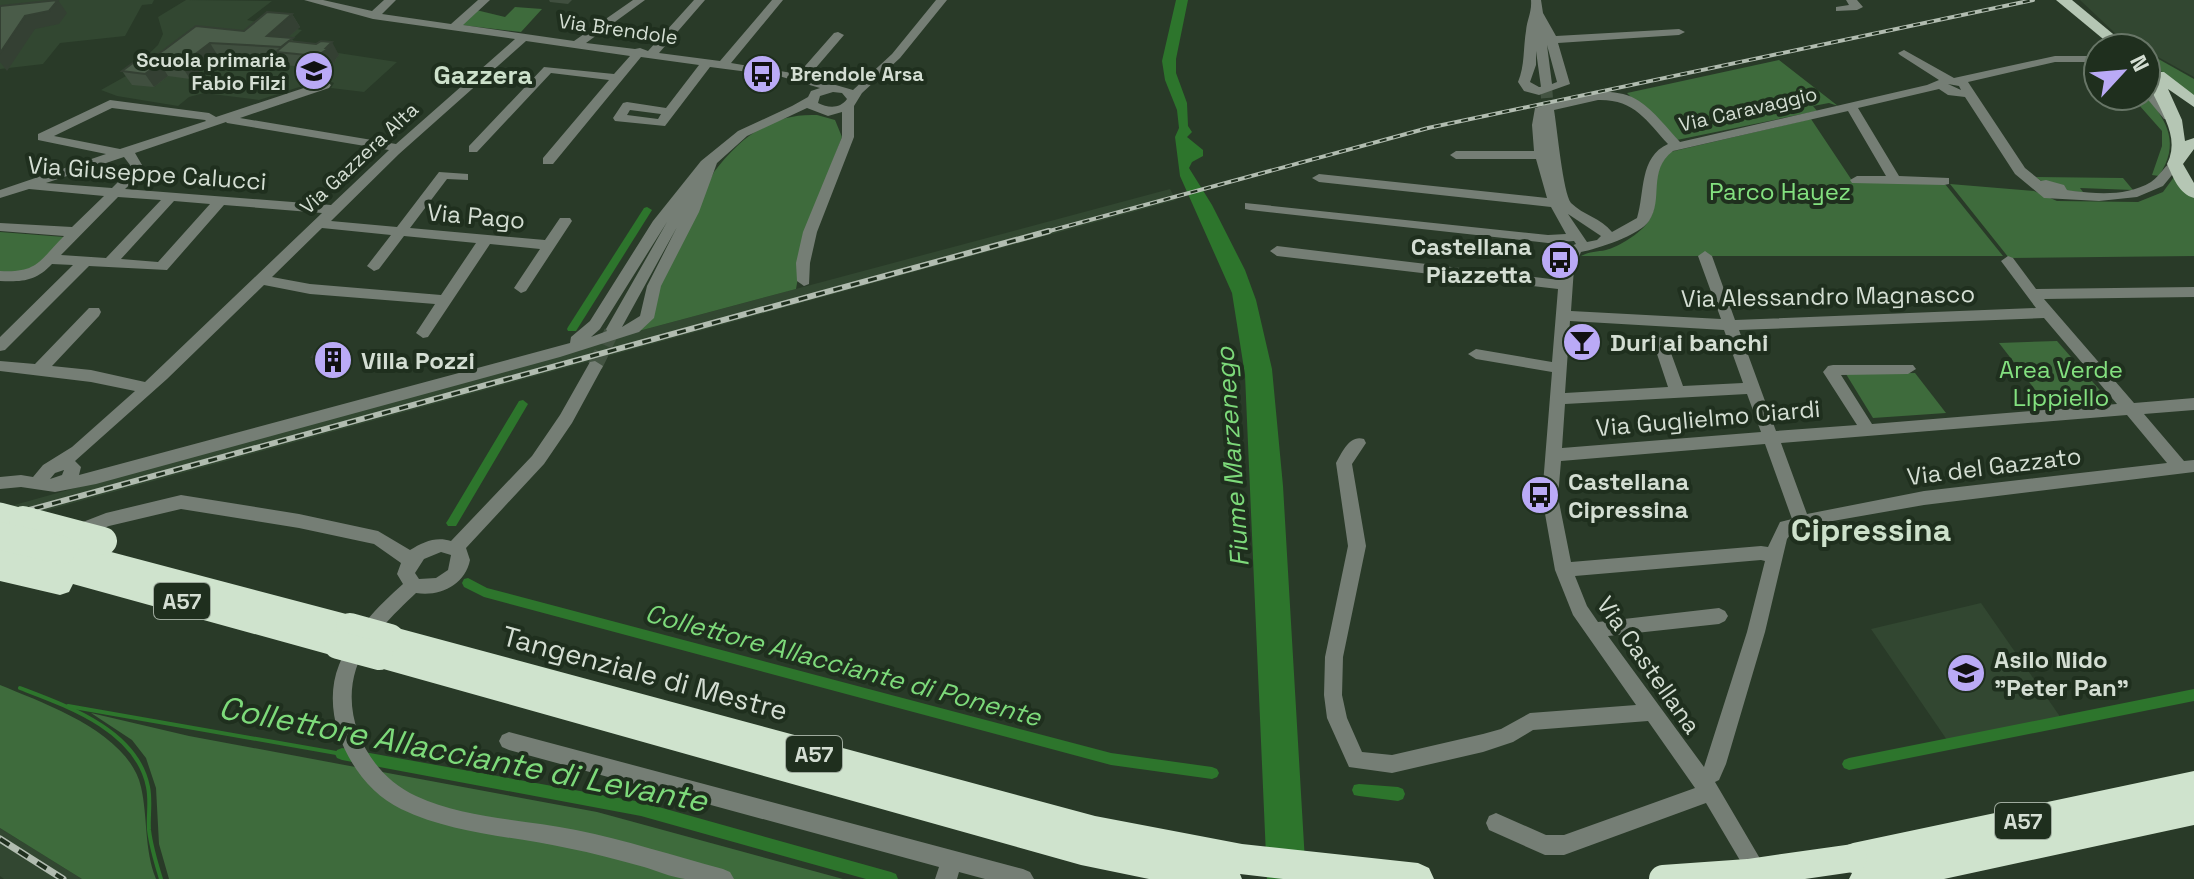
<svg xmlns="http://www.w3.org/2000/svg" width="2194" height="879" viewBox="0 0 2194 879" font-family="'Space Grotesk',sans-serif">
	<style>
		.built { fill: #324731 }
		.green { fill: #3e6b3c }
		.water { fill: #2d752c }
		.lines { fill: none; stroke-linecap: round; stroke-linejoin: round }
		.stream { stroke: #2d752c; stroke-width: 4 }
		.canal { fill: #2d752c; fill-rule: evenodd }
		.minor-tunnel-far1 { stroke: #435342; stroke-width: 12; stroke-dasharray: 12 6; stroke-linecap: butt }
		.minor-tunnel { stroke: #435342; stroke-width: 15; stroke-dasharray: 15 8; stroke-linecap: butt }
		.minor { fill: #757e75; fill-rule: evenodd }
		.major { fill: #b5c6b4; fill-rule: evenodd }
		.highway { fill: #cfe3cd; fill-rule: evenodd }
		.rail-far2-casing { stroke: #b1bcb0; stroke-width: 4 }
		.rail-far1-casing { stroke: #b1bcb0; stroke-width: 6 }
		.rail-casing { stroke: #b1bcb0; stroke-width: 7 }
		.rail-far2 { stroke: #1f2f1e; stroke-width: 2; stroke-dasharray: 7; stroke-linecap: butt }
		.rail-far1 { stroke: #1f2f1e; stroke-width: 3; stroke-dasharray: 9; stroke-linecap: butt }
		.rail { stroke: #1f2f1e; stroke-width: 4; stroke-dasharray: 11; stroke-linecap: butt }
		.highway-bridge-far1 { stroke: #cfe3cd; stroke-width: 23 }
		.highway-bridge { stroke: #cfe3cd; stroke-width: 28 }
		.wall { fill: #404f3f }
		.shaded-wall { fill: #344033 }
		.building { fill: #4a5c49; stroke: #344033; stroke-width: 2 }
		.labels { text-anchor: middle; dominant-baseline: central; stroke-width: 8; stroke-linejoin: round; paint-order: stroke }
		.far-street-label { font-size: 20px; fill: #d4ded3; stroke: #1f2f1e }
		.far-poi-label { font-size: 20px; font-weight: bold; fill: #d4ded3; stroke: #1f2f1e; text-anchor: end }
		.shield { fill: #1f2f1e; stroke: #9eaa9d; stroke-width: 2 }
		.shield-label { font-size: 22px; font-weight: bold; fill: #d4ded3 }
		.street-label { font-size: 24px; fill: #d4ded3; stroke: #1f2f1e }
		.park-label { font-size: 24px; fill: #83e07f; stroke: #1f2f1e }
		.poi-label { font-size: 24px; font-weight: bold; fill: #d4ded3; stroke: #1f2f1e; text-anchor: start }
		.far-district-label { font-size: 26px; font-weight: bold; fill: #cde1cb; stroke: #1f2f1e }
		.water-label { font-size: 26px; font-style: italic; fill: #7dda7a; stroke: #1f2f1e }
		.near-street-label { font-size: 28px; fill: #d4ded3; stroke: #1f2f1e }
		.district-label { font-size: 32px; font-weight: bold; fill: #cde1cb; stroke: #1f2f1e }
		.near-water-label { font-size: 32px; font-style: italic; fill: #7dda7a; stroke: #1f2f1e }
	</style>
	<rect width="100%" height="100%" fill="#293a28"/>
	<g class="built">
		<path d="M 0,0 L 154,0 L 152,4 L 142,5 L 125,36 L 60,43 L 43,64 L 0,69 Z"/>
		<path d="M 186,0 L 272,1 L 247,20 L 302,30 L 286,45 L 397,62 L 364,92 L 331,88 L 334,83 L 324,79 L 259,100 L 204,93 L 189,97 L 178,106 L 117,96 L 101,90 L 126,76 L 158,45 L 163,34 L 158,17 Z"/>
		<path d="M 2080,0 L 2194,0 L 2194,77 L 2115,33 Z"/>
		<path d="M 1170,189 L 1176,200 L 0,523 L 0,509 L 635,332 Z"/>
		<path d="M 1981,603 L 2061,718 L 1947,740 L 1871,629 Z"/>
		<path d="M 0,828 L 82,879 L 4,879 L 0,876 Z"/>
	</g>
	<g class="green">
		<path d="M 515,7 L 542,9 L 521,32 L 461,25 L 476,10 L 505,17 Z"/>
		<path d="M 2146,52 L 2194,79 L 2194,98 L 2146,59 Z"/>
		<path d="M 1779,60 L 1838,106 L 1829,103 L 1813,106 L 1817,111 L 1672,141 L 1627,93 Z"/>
		<path d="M 2131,96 L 2146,96 C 2168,122 2180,144 2159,176 L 2152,175 L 2162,146 L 2162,131 Z"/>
		<path d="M 817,115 L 835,120 L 842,137 L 806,231 L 796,289 L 635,332 L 714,172 C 740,138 771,113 817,115 Z"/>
		<path d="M 1811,119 L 1853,182 L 1945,184 L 2003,256 L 1581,256 C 1590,251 1597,252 1606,250 C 1618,247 1641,233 1648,222 C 1663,201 1646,178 1670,152 Z"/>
		<path d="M 2036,177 L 2123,178 L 2133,190 L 2080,188 L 2083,192 C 2068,192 2047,187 2036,177 Z"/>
		<path d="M 2174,177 L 2194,198 L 2194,256 L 2009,258 L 1950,184 L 2034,191 L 2057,201 L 2138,202 L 2163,192 Z"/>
		<path d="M 0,232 L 64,237 L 31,273 L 0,273 Z"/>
		<path d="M 2057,341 L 2112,404 L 2050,409 L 1999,343 Z"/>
		<path d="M 1915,373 L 1946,413 L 1873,418 L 1846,374 Z"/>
		<path d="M 0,685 C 46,704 129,733 141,787 C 148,818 144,849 156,879 L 82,879 L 0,828 Z"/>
		<path d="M 91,713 L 189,736 L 597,812 L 843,879 L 169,879 L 159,844 L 156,788 L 146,758 L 132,740 Z"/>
	</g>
	<path class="water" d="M 1176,0 L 1188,0 L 1176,59 L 1176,73 L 1187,103 L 1188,126 L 1192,132 L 1187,137 L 1203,150 L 1203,156 L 1192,162 L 1189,168 L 1212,205 L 1245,270 L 1256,300 L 1272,369 L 1283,486 L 1306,879 L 1267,879 L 1245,375 L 1232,293 L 1180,176 L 1175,137 L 1179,128 L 1177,110 L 1165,80 L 1162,61 Z"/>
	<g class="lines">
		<g class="stream">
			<path d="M 20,688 C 67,706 137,730 148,787 C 151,801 148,816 149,830 C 151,847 156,863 161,879"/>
			<path d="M 68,706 L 342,754"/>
		</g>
		<g class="canal">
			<path d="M 647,207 L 652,210 L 576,331 L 568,331 L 567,329 L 568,327 L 644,208 Z"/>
			<path d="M 523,400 L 528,404 L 456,526 L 448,526 L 446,523 L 448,520 L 519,401 Z"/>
			<path d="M 468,578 L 487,588 L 1111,753 L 1212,767 L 1217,769 L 1219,773 L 1217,777 L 1212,779 L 1111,765 L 484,597 L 464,587 L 462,583 L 464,579 Z"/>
			<path d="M 2194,689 L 2194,701 L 1849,770 L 1844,768 L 1842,764 L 1844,760 L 1849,758 Z"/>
			<path d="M 342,748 L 641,802 L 891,872 L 896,874 L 898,879 L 866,879 L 641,816 L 342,760 L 337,758 L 335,754 L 337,750 Z"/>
			<path d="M 1359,784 L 1398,787 L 1403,789 L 1405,794 L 1403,799 L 1398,801 L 1359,796 L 1354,795 L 1352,790 L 1354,785 Z"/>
		</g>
		<path class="minor-tunnel-far1" d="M 1546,86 L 1548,110"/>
		<path class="minor-tunnel" d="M 595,366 L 613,329"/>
		<g class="minor">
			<path d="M 304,0 L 323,0 L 372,11 L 384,0 L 396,0 L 382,14 L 451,24 L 478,0 L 490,0 L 463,25 L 574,41 L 633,0 L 645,0 L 586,43 L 635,49 L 640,48 L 648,51 L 694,0 L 705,0 L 659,53 L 720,61 L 772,0 L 783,0 L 731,63 L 798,74 L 834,33 L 838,32 L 844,35 L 808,77 L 853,90 L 892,54 L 936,0 L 947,0 L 900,58 L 862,93 L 854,106 L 854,137 L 817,232 L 810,263 L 809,284 L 804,286 L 797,281 L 796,263 L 803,232 L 842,137 L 842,112 L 828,116 L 807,108 L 747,136 L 717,163 L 699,212 L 661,286 L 654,318 L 639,332 L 560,357 L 96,484 L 55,492 L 21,487 L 0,489 L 0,477 L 21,475 L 33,477 L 43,465 L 72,447 L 135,391 L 91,382 L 0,371 L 0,361 L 35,364 L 89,308 L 99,308 L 101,312 L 99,316 L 52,366 L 91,370 L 145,382 L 322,213 L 224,205 L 167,270 L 89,266 L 5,350 L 0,351 L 0,337 L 73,265 L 52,264 C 36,281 23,282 0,281 L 0,271 C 38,273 39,261 64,236 L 0,231 L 0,223 L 72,227 L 104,196 L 29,189 L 0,198 L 0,190 L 106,154 L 38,140 L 38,134 L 110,100 L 209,113 L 216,117 L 325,81 L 331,85 L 329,88 L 240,118 L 396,144 L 515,39 L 373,19 ZM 526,41 L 630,56 L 614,74 L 544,67 L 469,146 L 469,152 L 477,152 L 551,73 L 609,80 L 543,158 L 543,164 L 553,164 L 641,57 L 699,65 L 666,108 L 627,102 L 623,103 L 613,118 L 615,121 L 665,126 L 710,67 L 779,76 L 820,88 L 811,91 L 808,97 L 792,106 L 738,131 L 701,161 L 653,221 L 590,321 L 571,337 L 570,343 L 79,475 L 81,467 L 75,461 L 167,379 L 264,285 L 310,294 L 435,304 L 416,333 L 423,338 L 428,337 L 490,244 L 540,249 L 514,288 L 521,293 L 526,291 L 572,221 L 570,218 L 560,218 L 545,240 L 410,228 L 447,179 L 468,180 L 468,174 L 439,172 L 397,227 L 331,221 L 399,154 ZM 833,92 L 842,93 L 847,99 C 840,109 828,108 818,103 L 820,96 ZM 112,108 L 205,120 L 206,121 L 120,149 L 54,136 ZM 630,110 L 661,114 L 658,119 L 627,115 ZM 226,122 L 227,123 L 389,150 L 331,205 L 125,189 L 140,175 L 142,165 L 135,153 ZM 124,157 L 130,165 L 129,171 L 112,188 L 46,183 ZM 118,197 L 161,200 L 106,258 L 61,255 ZM 174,201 L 210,204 L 158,262 L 121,259 ZM 667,222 L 606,329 L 607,331 L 591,337 L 600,329 ZM 677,227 L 647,286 L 640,316 L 622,327 ZM 322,228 L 391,235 L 367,266 L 374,271 L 379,269 L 404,236 L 476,243 L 441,295 L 310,284 L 272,277 ZM 64,470 L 62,475 L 50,479 L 55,473 Z"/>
			<path d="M 1531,0 L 1541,0 L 1543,13 L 1556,36 L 1679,29 L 1685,32 L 1679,35 L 1558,43 L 1570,84 L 1539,95 L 1524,91 L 1518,82 C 1525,65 1523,49 1526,31 C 1527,19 1532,12 1531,0 ZM 1547,45 L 1557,82 L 1552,84 ZM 1536,51 L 1541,87 L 1539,87 L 1530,82 L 1536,65 Z"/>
			<path d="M 1846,0 L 1857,0 L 1863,7 L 1857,10 L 1836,11 L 1836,7 L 1849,5 Z"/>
			<path d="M 1904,50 L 1954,78 L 2055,56 L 2098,56 L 2098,62 L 2055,62 L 1968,82 L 2025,168 L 2041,181 L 2046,180 L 2064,185 L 2067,190 L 2073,191 C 2099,194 2128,196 2151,182 C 2161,175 2165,164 2175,160 L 2181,164 L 2163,186 L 2137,197 L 2099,201 L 2044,198 L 2015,174 L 1965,97 L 1948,95 L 1939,89 L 1858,108 L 1899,176 L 1949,178 L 1949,184 L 1944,185 L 1852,183 L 1850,180 L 1857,176 L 1886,176 L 1848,111 L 1673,151 C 1647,171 1664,199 1649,221 C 1640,235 1597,249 1581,252 L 1574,268 L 1571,311 L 1721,319 L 1698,256 L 1705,251 L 1712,256 L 1735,320 L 2036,308 L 2001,261 L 2008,256 L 2013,258 L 2036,289 L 2194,287 L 2194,297 L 2044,299 L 2134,403 L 2194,398 L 2194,410 L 2144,414 L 2184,461 L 2194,460 L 2194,472 L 1924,505 L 1827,522 L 1792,532 L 1787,539 L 1765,632 L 1726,764 L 1719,780 L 1715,782 L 1772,879 L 1751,879 L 1706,803 L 1564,855 L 1545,855 L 1489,830 L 1486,823 L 1489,816 L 1496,813 L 1546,835 L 1564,835 L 1695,788 L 1648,721 L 1533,730 L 1513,742 L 1483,752 L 1392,773 L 1349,767 L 1327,718 L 1324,695 L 1325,657 L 1348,546 L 1336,463 C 1342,452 1350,434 1364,439 L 1366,443 L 1352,464 L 1366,546 L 1343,657 L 1342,695 L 1347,718 L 1362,752 L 1392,755 L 1483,734 L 1501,729 L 1530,713 L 1636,705 L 1573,615 L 1555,570 L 1542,497 L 1552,372 L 1476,359 L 1468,354 L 1476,349 L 1552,362 L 1558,289 L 1277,256 L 1270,251 L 1277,246 L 1559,280 C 1560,268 1563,248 1576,244 L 1574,241 L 1548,243 L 1250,210 L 1245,209 L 1245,203 L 1548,235 L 1566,234 L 1551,207 L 1319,182 L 1312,178 L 1319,174 L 1547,198 L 1536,159 L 1456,159 L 1450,155 L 1456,151 L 1534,151 L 1532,125 L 1535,108 C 1566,99 1609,81 1639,101 C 1655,112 1667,128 1680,142 L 1927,85 L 1939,80 L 1900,55 L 1898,53 ZM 1948,84 L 1959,86 L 1961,90 ZM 1598,100 C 1634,99 1646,120 1668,144 C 1639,157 1645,192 1637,218 L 1612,232 C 1601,218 1583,215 1571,203 C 1563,193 1557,127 1554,110 ZM 1568,214 L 1601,236 L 1597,240 L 1587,242 ZM 2044,318 L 2117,404 L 1872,424 L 1841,375 L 1908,374 L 1916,369 L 1913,365 L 1833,365 L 1828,366 L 1823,372 L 1857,425 L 1776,431 L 1739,330 ZM 1570,321 L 1724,330 L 1743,383 L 1683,386 L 1667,342 L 1660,337 L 1653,342 L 1668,387 L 1565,393 ZM 1747,394 L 1761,432 L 1562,448 L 1565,404 ZM 2127,415 L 2167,463 L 1924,491 L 1807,514 L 1781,443 ZM 1765,444 L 1792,519 L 1780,522 L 1768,547 L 1761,546 L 1571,562 L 1558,497 L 1561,461 ZM 1761,560 L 1765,561 L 1747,632 L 1704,767 L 1608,636 L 1719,624 L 1725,621 L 1728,616 L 1725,611 L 1719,608 L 1598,622 L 1587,606 L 1575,576 Z"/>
			<path d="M 2146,86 L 2150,87 L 2172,113 L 2172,119 L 2164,119 L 2145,96 Z"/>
			<path d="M 595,361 L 603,366 L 572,423 L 544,464 L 466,548 L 470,560 C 465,585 440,597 416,593 C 394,614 366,640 356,669 C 340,719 370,775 416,796 C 465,819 524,819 576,830 C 626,840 674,856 723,869 L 730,872 L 734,879 C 718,879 700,879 685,879 C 671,877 657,871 644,867 C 618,860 593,853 567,848 C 512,836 453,834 401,809 C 353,786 318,717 339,665 C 352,633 378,606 403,584 L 397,574 L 401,563 L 374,544 L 299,528 L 181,509 L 109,526 L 76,539 L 70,537 L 67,532 L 70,527 L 106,513 L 181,495 L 299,514 L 378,531 L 410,550 C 423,542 436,536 451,541 L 532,456 L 560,415 L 590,362 ZM 441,552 L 451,555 L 448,570 L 436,578 L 419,579 L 415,573 L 424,559 Z"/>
			<path d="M 509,732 L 1023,869 L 1030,872 L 1034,879 L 985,879 L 959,872 L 957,879 L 935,879 L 939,867 L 509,750 L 502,747 L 499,741 L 502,735 Z"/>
		</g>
		<g class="major">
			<path d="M 2056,0 L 2072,0 L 2130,48 L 2114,48 Z"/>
			<path d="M 2146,67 L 2154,72 L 2164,72 L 2194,95 L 2194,107 L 2168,89 L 2182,120 L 2185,141 L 2194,138 L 2194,149 L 2183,164 L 2194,183 L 2194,198 C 2179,194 2173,177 2167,164 C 2185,130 2146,98 2146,67 Z"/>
		</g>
		<g class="highway">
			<path d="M 62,539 L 350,615 L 360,619 L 364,627 L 360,635 L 349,638 L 352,645 L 348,653 L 338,657 L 73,584 L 69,592 L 60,595 L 0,581 L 0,542 L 52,556 L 49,550 L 53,543 Z"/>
			<path d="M 390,626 L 1095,816 L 1242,844 L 1418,863 L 1429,868 L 1434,879 L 1283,879 L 1240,874 L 1242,879 L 1149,879 L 1081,865 L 369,665 L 365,656 L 369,647 L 379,644 L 376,638 L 380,630 Z"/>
			<path d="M 2194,771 L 2194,825 L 1944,879 L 1849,879 L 1852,873 L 1842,869 L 1837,858 L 1842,847 L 1853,843 Z"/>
		</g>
		<defs>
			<path id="rail-far2" d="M 1042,233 L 1428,128 L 2033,0"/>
			<path id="rail-far1" d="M 0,518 L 1049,231"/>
			<path id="rail" d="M 0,839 L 63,879"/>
		</defs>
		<use href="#rail-far2" class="rail-far2-casing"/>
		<use href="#rail-far1" class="rail-far1-casing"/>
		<use href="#rail" class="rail-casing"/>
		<use href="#rail-far2" class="rail-far2"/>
		<use href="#rail-far1" class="rail-far1"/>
		<use href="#rail" class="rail"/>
		<path class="highway-bridge-far1" d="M 0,514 L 30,522"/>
		<g class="highway-bridge">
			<path d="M 23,520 L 103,541"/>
			<path d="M 0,536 L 62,550"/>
			<path d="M 350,627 L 390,638"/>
			<path d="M 338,645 L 379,656"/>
			<path d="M 1663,879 L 1748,873 L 1853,858"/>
		</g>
	</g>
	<g class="wall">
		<path d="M 549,0 L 572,0 L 568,4 L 550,2 Z"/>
		<path d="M 292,14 L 300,27 L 288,37 L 295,42 L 339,55 L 335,60 L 336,61 L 324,69 L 284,65 L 281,60 L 218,56 L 190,79 L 168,76 L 154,87 L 132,85 L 122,71 L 156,55 L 244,31 Z"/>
		<path d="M 342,344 L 348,353 L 335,369 L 318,367 L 312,357 Z"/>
	</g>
	<g class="shaded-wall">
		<path d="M 58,0 L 67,13 L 59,24 L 35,29 L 7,71 L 0,62 L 0,39 L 25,16 Z"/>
		<path d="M 292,14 L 300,27 L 277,47 L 267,36 Z"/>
		<path d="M 332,42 L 339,55 L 335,60 L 336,61 L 324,69 L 317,56 Z"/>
		<path d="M 210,43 L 218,56 L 190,79 L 181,65 Z"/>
		<path d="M 160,63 L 168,76 L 154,87 L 145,74 Z"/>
		<path d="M 342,344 L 348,353 L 335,369 L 328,360 Z"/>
	</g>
	<g class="building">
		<path d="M 58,0 L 49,11 L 25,16 L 0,53 L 0,6 Z"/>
		<path d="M 267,12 L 292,14 L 267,36 L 293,38 L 281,47 L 210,43 L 181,65 L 160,63 L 145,74 L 122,71 L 145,54 L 156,55 L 164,50 L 196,26 L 244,31 Z"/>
		<path d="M 289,41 L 316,44 L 321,41 L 332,42 L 326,48 L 329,48 L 317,56 L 276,52 Z"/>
		<path d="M 324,342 L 342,344 L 328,360 L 312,357 Z"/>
	</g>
	<defs>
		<symbol id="school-disc" viewBox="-11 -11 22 22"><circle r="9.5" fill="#baaaf6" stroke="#1f2f1e"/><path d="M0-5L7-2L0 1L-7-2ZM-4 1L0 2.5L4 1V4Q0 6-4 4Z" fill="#111"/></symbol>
		<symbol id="bus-disc" viewBox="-11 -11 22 22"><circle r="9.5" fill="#baaaf6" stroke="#1f2f1e"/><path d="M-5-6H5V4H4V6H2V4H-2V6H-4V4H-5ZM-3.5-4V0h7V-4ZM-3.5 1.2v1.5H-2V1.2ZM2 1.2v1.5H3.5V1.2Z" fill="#111"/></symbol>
		<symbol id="bar-disc" viewBox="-11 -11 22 22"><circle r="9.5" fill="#baaaf6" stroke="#1f2f1e"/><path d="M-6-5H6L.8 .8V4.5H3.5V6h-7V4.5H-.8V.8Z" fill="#111"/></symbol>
		<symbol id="building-disc" viewBox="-11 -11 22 22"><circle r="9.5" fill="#baaaf6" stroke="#1f2f1e"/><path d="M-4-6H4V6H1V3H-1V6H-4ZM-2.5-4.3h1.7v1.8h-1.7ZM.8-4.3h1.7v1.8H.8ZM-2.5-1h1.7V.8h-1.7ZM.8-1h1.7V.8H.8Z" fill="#111"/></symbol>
	</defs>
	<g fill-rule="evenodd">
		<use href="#school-disc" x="292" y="49" width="44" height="44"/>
		<use href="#bus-disc" x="740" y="52" width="44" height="44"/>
		<use href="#bus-disc" x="1538" y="238" width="44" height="44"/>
		<use href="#bar-disc" x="1560" y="320" width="44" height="44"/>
		<use href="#building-disc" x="311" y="338" width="44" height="44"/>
		<use href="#bus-disc" x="1518" y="473" width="44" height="44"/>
		<use href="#school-disc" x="1944" y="651" width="44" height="44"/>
	</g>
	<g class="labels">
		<g class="far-street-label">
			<text transform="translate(618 29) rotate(8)">Via Brendole</text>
			<text transform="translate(1748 109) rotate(-13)">Via Caravaggio</text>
			<text transform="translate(359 158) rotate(-43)">Via Gazzera Alta</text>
		</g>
		<g class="far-poi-label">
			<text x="286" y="60">Scuola primaria<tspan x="286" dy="23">Fabio Filzi</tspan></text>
			<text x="790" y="74" text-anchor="start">Brendole Arsa</text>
		</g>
		<g class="shield">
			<rect x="154" y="583" width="56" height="36" rx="6"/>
			<rect x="786" y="736" width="56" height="36" rx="6"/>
			<rect x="1995" y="803" width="56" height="36" rx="6"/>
		</g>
		<g class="shield-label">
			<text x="182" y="601">A57</text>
			<text x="814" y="754">A57</text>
			<text x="2023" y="821">A57</text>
		</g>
		<g class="street-label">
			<text transform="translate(147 173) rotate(4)">Via Giuseppe Calucci</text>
			<text transform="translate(476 216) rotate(5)">Via Pago</text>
			<text transform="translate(1828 296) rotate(-1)">Via Alessandro Magnasco</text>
			<text transform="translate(1708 418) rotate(-5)">Via Guglielmo Ciardi</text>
			<text transform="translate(1994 466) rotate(-7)">Via del Gazzato</text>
			<text transform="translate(1649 665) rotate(55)">Via Castellana</text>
		</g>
		<g class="park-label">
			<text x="1780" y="191">Parco Hayez</text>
			<text x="2061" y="369">Area Verde<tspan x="2061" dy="28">Lippiello</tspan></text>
		</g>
		<g class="poi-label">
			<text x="1532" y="246" text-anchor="end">Castellana<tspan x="1532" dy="28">Piazzetta</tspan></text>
			<text x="1610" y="342">Duri ai banchi</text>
			<text x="361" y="360">Villa Pozzi</text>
			<text x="1568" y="481">Castellana<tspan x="1568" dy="28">Cipressina</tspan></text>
			<text x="1994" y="659">Asilo Nido<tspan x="1994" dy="28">"Peter Pan"</tspan></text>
		</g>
		<g class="far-district-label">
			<text x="483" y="75">Gazzera</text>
		</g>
		<g class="water-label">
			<text transform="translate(1232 457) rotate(-94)">Fiume Marzenego</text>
			<text transform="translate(843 665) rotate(15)">Collettore Allacciante di Ponente</text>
		</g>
		<g class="near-street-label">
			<text transform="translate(645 673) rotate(15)">Tangenziale di Mestre</text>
		</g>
		<g class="district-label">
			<text x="1871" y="530">Cipressina</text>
		</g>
		<g class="near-water-label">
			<text transform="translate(463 754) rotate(11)">Collettore Allacciante di Levante</text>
		</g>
	</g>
	<g transform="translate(2122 72) rotate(64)"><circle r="38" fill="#1f2f1e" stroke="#677566" stroke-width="2"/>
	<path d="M0-6L14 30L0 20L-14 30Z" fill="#baaaf6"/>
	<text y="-12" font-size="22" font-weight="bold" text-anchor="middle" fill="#d4ded3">N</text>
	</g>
</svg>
